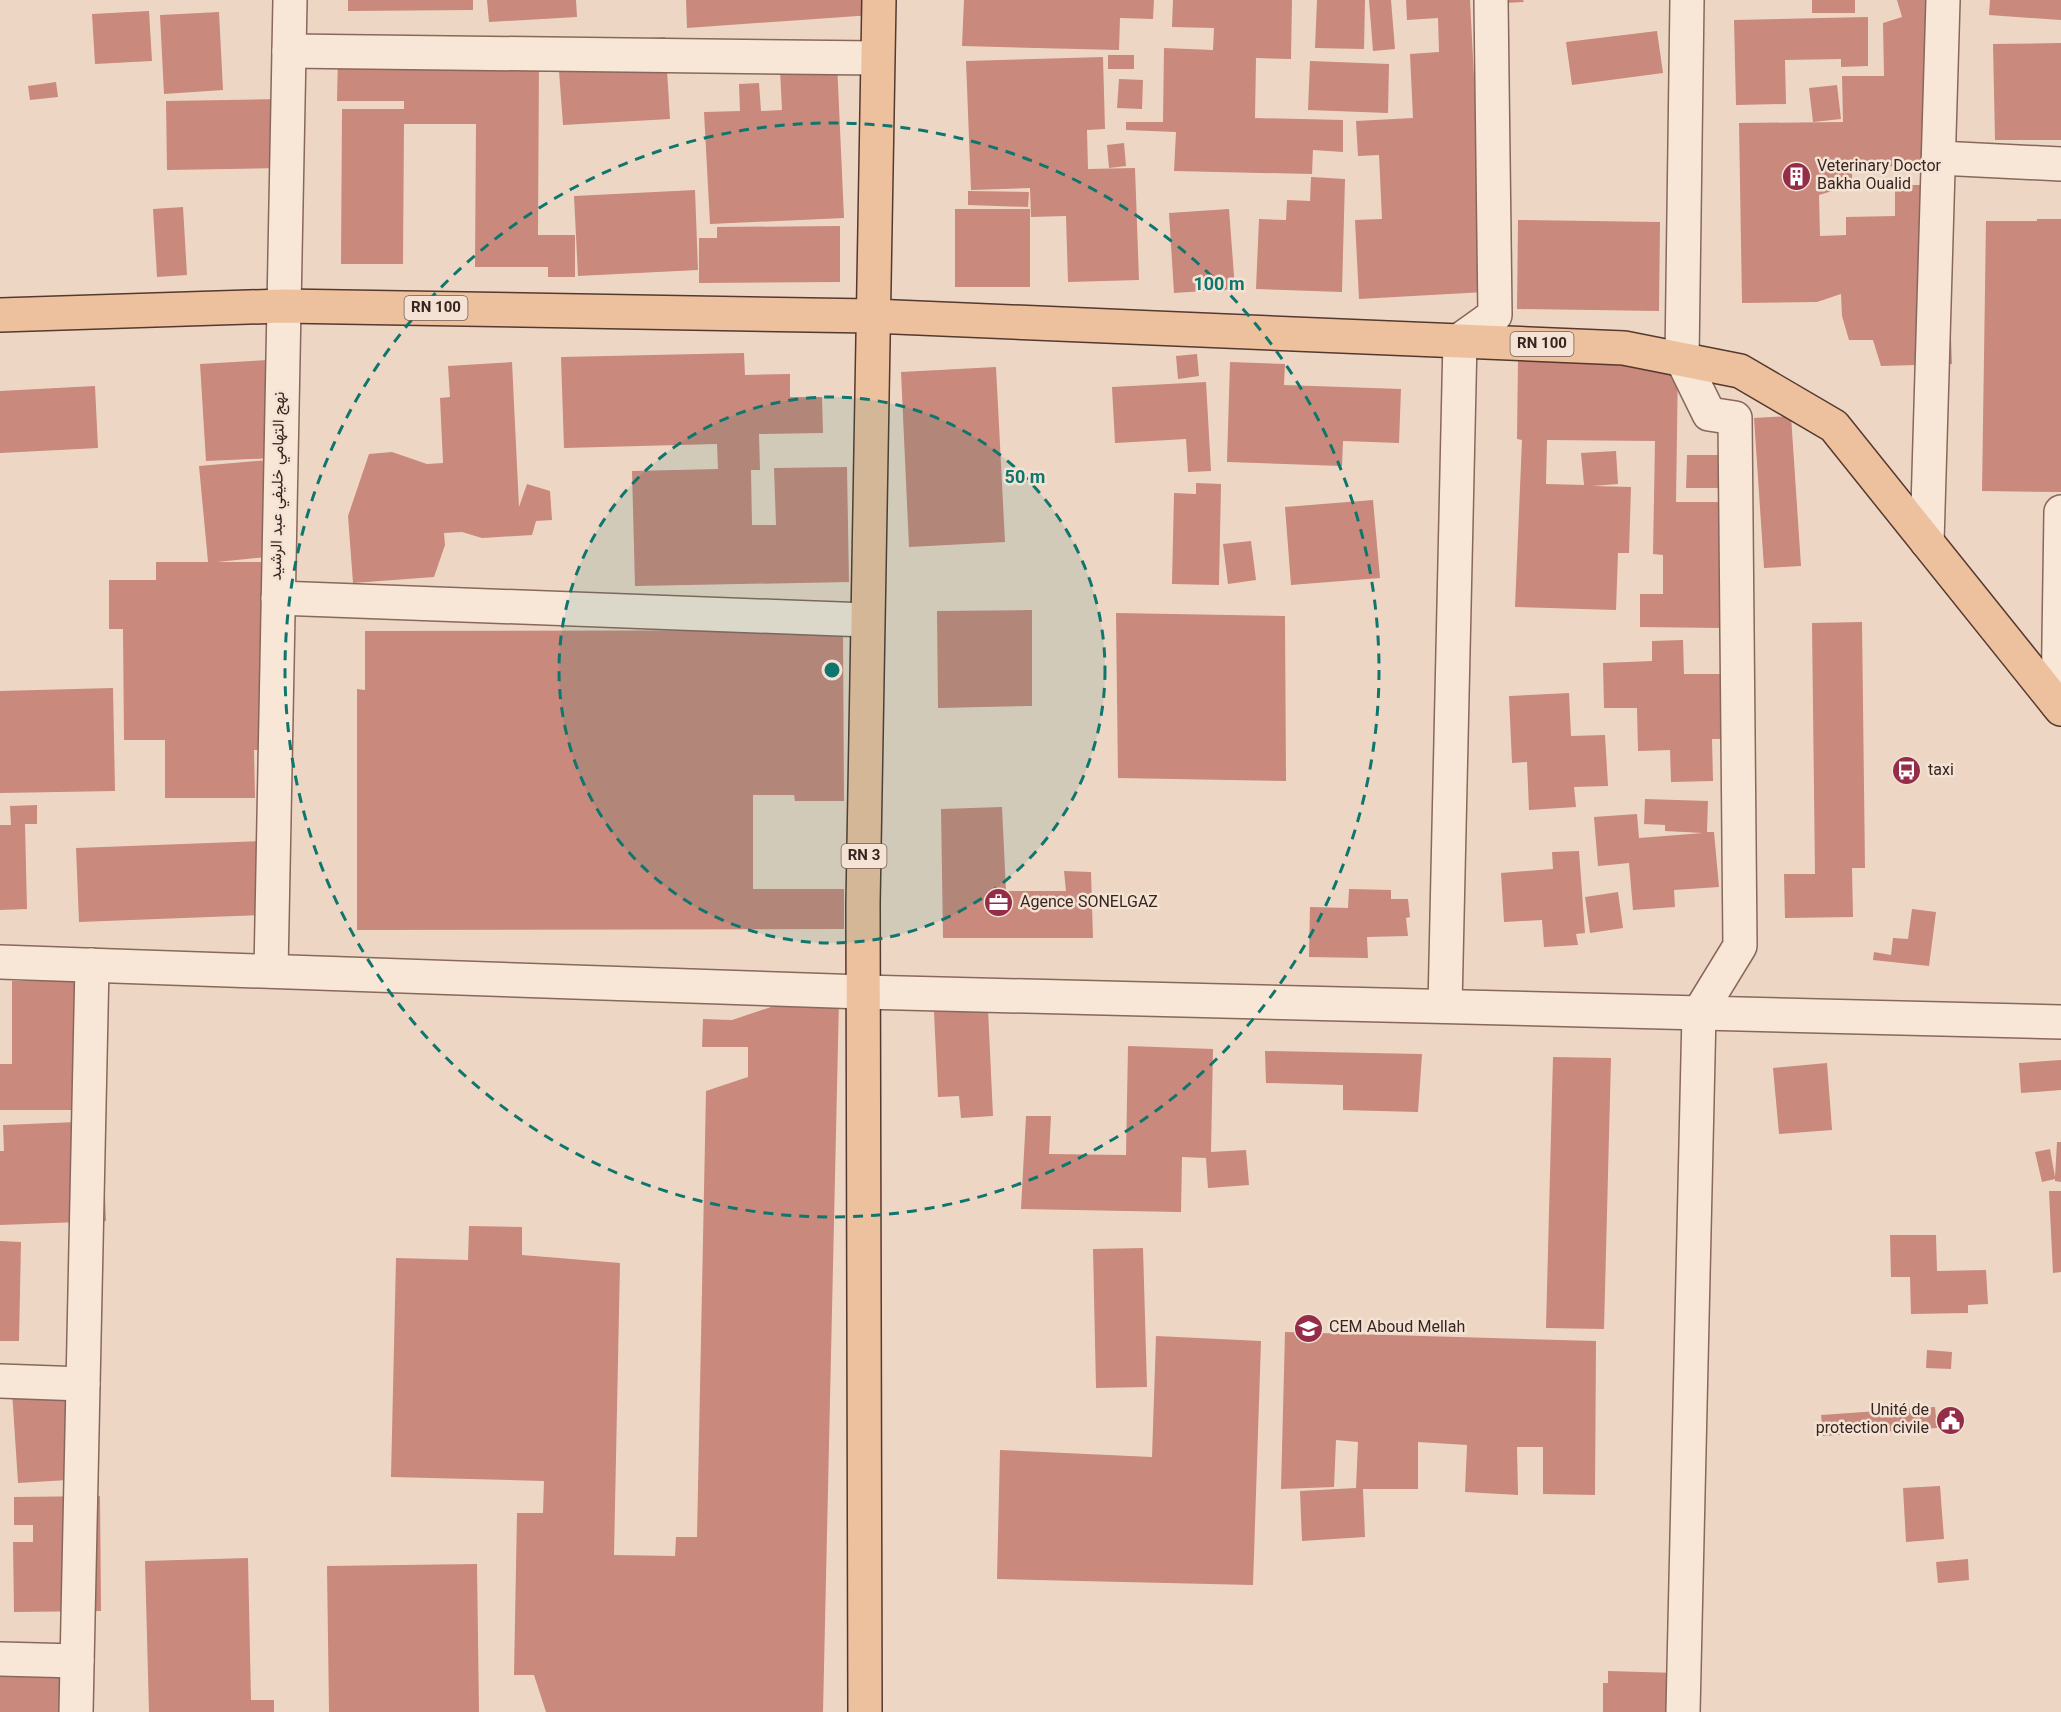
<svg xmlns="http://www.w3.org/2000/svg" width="2061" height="1712" viewBox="0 0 2061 1712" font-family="Georgia,Vazirmatn,serif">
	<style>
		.building { fill: #c9897c }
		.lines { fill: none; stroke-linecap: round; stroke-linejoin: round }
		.minor-casing { stroke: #87685b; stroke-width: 36 }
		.tertiary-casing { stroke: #87685b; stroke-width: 36 }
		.primary-casing { stroke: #55382f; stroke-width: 36 }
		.minor { stroke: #f8e6d7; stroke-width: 33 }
		.tertiary { stroke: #f8e6d7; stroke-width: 33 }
		.primary { stroke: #eec19e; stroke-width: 33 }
		.ring { fill: none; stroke: #0f766e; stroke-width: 3; stroke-dasharray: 10 8 }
		.labels { text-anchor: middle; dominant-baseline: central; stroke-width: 5; stroke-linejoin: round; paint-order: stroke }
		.shield { fill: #f4e3d4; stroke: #705e55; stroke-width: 1.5 }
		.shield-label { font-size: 15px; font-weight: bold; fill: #37251f }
		.poi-label { font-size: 16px; fill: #37251f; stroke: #f4e3d4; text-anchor: start }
		.street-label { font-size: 16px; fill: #37251f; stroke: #f4e3d4 }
		.centre { fill: #0f766e; stroke: #f4e3d4; stroke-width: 3 }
		.ring-label { font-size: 18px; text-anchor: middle; font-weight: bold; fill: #0f766e; stroke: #f4e3d4; stroke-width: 5; stroke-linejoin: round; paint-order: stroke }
	</style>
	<rect width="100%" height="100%" fill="#edd7c4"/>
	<g class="building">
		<path d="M 348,0 L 473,0 L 473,10 L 348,11 Z"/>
		<path d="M 487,0 L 576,0 L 577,17 L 489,22 Z"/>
		<path d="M 686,0 L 871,0 L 872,15 L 687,28 Z"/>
		<path d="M 964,0 L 1154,0 L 1153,19 L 1120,18 L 1119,50 L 962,46 Z"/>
		<path d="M 1173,0 L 1292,0 L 1291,59 L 1256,58 L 1255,118 L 1343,120 L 1343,152 L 1313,150 L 1312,174 L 1174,171 L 1176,132 L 1126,130 L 1126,122 L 1163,122 L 1164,48 L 1213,50 L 1214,28 L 1172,27 Z"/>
		<path d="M 1317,0 L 1365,0 L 1364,49 L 1315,48 Z"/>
		<path d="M 1369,0 L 1391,0 L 1395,49 L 1373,51 Z"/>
		<path d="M 1406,0 L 1470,0 L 1485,292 L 1359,299 L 1355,220 L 1382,219 L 1379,155 L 1358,156 L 1356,121 L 1413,118 L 1410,54 L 1439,52 L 1438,18 L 1407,20 Z"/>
		<path d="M 1505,0 L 1523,0 L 1524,2 L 1505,3 Z"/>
		<rect x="1812" y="0" width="43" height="13"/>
		<path d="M 1897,0 L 1954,0 L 1956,155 L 1920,166 L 1852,167 L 1852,185 L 1819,195 L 1820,236 L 1846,235 L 1846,217 L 1895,216 L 1895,185 L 1945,185 L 1952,364 L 1881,366 L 1873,340 L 1849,340 L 1842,316 L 1841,294 L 1817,302 L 1742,303 L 1739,123 L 1843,122 L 1842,76 L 1884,76 L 1883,23 L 1902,17 Z"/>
		<path d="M 1990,0 L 2061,0 L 2061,20 L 1989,15 Z"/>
		<path d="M 149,11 L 152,61 L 95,64 L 92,14 Z"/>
		<path d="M 219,12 L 223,90 L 164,94 L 160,15 Z"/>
		<path d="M 1868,17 L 1868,66 L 1841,67 L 1841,59 L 1785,60 L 1786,104 L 1736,105 L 1734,20 Z"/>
		<path d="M 1657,31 L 1663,73 L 1572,85 L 1566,42 Z"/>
		<path d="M 665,37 L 670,119 L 563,125 L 557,44 Z"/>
		<path d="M 2061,43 L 2061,140 L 1995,140 L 1993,44 Z"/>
		<path d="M 779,50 L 837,62 L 844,218 L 710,224 L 704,112 L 740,111 L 739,84 L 759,83 L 761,111 L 782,110 Z"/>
		<rect x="1108" y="55" width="26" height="14"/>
		<path d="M 338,56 L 539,58 L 538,235 L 575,235 L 575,277 L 548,277 L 548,267 L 475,267 L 476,124 L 404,124 L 403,264 L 341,264 L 342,109 L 404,109 L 404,101 L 337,101 Z"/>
		<path d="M 1103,57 L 1105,129 L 1087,130 L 1088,169 L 1135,168 L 1139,280 L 1068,282 L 1066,216 L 1031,217 L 1030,188 L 971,190 L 966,61 Z"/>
		<path d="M 1310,61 L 1389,64 L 1388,113 L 1308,110 Z"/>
		<path d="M 1119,79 L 1143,80 L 1142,109 L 1117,108 Z"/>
		<path d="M 56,82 L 58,97 L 30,100 L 28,86 Z"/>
		<path d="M 1837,85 L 1841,119 L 1813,122 L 1809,88 Z"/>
		<path d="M 278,99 L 279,168 L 167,170 L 166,101 Z"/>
		<path d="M 1124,143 L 1126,166 L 1109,168 L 1107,145 Z"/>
		<path d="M 1311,177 L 1345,179 L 1342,292 L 1256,289 L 1259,219 L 1286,220 L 1287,200 L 1310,201 Z"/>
		<path d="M 695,190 L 698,270 L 578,276 L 574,196 Z"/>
		<path d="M 968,191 L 1029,192 L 1028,207 L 968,205 Z"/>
		<path d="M 183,207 L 187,275 L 157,277 L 153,209 Z"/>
		<rect x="955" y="209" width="75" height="78"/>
		<path d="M 1229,209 L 1235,289 L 1174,293 L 1169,213 Z"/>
		<path d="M 2037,219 L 2061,219 L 2061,492 L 1982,491 L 1986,221 L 2037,221 Z"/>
		<path d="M 1518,220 L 1660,222 L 1659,311 L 1517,309 Z"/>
		<path d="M 840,226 L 840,282 L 699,283 L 699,238 L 717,238 L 717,227 Z"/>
		<path d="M 744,353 L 745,375 L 790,374 L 790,397 L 822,397 L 823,433 L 759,434 L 760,470 L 751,470 L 752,525 L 776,525 L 774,468 L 847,467 L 849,582 L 635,586 L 632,471 L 718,469 L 717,444 L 564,448 L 561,357 Z"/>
		<path d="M 1197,354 L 1199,376 L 1178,379 L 1176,356 Z"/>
		<path d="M 1518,359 L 1678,361 L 1676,502 L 1724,502 L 1722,628 L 1640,627 L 1640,594 L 1663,594 L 1663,555 L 1653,554 L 1655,441 L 1547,440 L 1546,484 L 1584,485 L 1581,453 L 1616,451 L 1618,484 L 1592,486 L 1631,487 L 1629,553 L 1618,553 L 1616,610 L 1515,607 L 1522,440 L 1517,439 Z"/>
		<path d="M 269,360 L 275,458 L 206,461 L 200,364 Z"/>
		<path d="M 512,362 L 519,507 L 527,484 L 550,491 L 552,520 L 536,521 L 532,535 L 482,538 L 462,532 L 444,533 L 445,545 L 434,577 L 353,583 L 348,516 L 369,454 L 392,452 L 427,464 L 443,463 L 440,398 L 450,397 L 448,366 Z"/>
		<path d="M 1230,362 L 1285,364 L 1284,385 L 1401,389 L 1399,443 L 1343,441 L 1342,466 L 1227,462 Z"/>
		<path d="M 996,367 L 1005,542 L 909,547 L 901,372 Z"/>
		<path d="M 1206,382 L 1211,471 L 1188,472 L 1186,439 L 1115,443 L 1112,387 Z"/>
		<path d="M 95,386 L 98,448 L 0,453 L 0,391 Z"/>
		<path d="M 1791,416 L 1801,566 L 1764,568 L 1754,418 Z"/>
		<path d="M 1687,455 L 1719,455 L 1718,488 L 1686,488 Z"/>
		<path d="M 268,460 L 277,556 L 217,562 L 282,562 L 282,750 L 254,750 L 255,798 L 165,798 L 165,740 L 124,740 L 123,629 L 109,629 L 109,580 L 156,580 L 156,562 L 208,562 L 199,466 Z"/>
		<path d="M 1196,483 L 1221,484 L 1219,585 L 1172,584 L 1174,493 L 1196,494 Z"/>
		<path d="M 1373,500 L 1380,578 L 1291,585 L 1285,507 Z"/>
		<path d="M 1251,541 L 1256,580 L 1228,584 L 1223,544 Z"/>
		<path d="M 1032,610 L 1032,706 L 938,708 L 937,611 Z"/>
		<path d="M 1116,613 L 1285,616 L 1286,781 L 1118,778 Z"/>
		<path d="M 1862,622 L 1865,868 L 1852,868 L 1853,917 L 1785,918 L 1784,874 L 1815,874 L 1812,623 Z"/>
		<path d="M 843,630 L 844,801 L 795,801 L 794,795 L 753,795 L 753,889 L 844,889 L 844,929 L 357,930 L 357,689 L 365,690 L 365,631 Z"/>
		<path d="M 1683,640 L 1684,674 L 1723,674 L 1724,739 L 1712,739 L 1713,781 L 1671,782 L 1670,750 L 1638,751 L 1637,708 L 1604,708 L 1603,663 L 1652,661 L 1652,641 Z"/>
		<path d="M 113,688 L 115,791 L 0,793 L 0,691 Z"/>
		<path d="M 1569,693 L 1571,736 L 1605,735 L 1608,786 L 1574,787 L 1576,807 L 1529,810 L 1527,762 L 1512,763 L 1509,696 Z"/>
		<path d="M 1645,799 L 1708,801 L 1707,832 L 1714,832 L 1719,887 L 1674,890 L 1675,907 L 1633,910 L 1629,863 L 1598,866 L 1594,817 L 1637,814 L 1639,838 L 1703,833 L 1665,831 L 1665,825 L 1644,824 Z"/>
		<path d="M 37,805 L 37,824 L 25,824 L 27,909 L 0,910 L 0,825 L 11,825 L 10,806 Z"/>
		<path d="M 1002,807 L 1006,891 L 1066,891 L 1064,871 L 1091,872 L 1093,938 L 943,938 L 941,809 Z"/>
		<path d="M 262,841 L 264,915 L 79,922 L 76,848 Z"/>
		<path d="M 1579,851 L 1585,933 L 1576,934 L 1578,945 L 1544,947 L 1542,920 L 1504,922 L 1501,873 L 1553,869 L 1552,852 Z"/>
		<path d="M 1349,889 L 1391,890 L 1391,899 L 1408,899 L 1410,917 L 1406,918 L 1408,936 L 1367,937 L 1368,958 L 1309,957 L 1310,907 L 1348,908 Z"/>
		<path d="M 1618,892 L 1623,928 L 1590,933 L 1585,897 Z"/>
		<path d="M 1912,909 L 1936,912 L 1929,966 L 1873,960 L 1874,952 L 1891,955 L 1893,938 L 1908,939 Z"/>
		<path d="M 12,981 L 101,981 L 102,1110 L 0,1110 L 0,1064 L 12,1064 Z"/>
		<path d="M 798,998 L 839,999 L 823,1712 L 546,1712 L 534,1675 L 514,1675 L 517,1513 L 543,1513 L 544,1481 L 391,1477 L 396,1258 L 468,1260 L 469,1226 L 522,1227 L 522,1255 L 620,1263 L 614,1555 L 675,1556 L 676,1537 L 697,1537 L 706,1091 L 748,1077 L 748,1047 L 702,1047 L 703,1019 L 732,1020 Z"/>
		<path d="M 988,1009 L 993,1116 L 961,1118 L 959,1096 L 938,1097 L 934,1012 Z"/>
		<path d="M 1128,1046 L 1213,1049 L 1211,1152 L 1246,1150 L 1249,1185 L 1208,1188 L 1206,1158 L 1182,1157 L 1181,1212 L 1021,1209 L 1026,1116 L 1051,1116 L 1049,1154 L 1126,1155 Z"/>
		<path d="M 1265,1051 L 1422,1054 L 1418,1112 L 1343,1110 L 1343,1085 L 1266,1083 Z"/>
		<path d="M 1553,1057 L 1611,1058 L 1604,1329 L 1546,1328 Z"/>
		<path d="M 2061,1060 L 2061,1090 L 2021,1093 L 2019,1063 Z"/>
		<path d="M 1827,1063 L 1832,1130 L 1779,1134 L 1773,1068 Z"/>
		<path d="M 102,1121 L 106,1221 L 0,1225 L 0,1151 L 4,1151 L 3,1125 Z"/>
		<path d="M 2057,1142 L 2061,1142 L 2061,1182 L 2055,1181 L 2055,1179 L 2042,1182 L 2035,1152 L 2050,1149 L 2055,1177 Z"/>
		<path d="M 2049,1191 L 2061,1191 L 2061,1272 L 2053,1273 Z"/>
		<path d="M 1890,1235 L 1936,1235 L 1937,1271 L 1986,1270 L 1988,1304 L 1968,1305 L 1968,1313 L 1911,1314 L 1910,1277 L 1891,1277 Z"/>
		<path d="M 0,1241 L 21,1242 L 19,1341 L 0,1341 Z"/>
		<path d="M 1143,1248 L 1147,1387 L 1096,1388 L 1093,1249 Z"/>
		<path d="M 1285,1332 L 1596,1341 L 1595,1495 L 1543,1494 L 1543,1447 L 1517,1447 L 1518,1495 L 1465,1492 L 1467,1445 L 1418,1442 L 1418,1489 L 1363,1489 L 1365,1537 L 1302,1541 L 1300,1491 L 1356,1488 L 1358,1442 L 1336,1440 L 1334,1487 L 1281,1489 Z"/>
		<path d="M 1156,1336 L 1261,1341 L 1253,1585 L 997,1579 L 1000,1450 L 1152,1457 Z"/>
		<path d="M 1927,1350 L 1952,1352 L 1951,1369 L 1926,1368 Z"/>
		<path d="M 79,1387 L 85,1479 L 18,1483 L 12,1391 Z"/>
		<path d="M 1935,1407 L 1937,1428 L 1823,1436 L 1821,1415 Z"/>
		<path d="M 1940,1486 L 1944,1539 L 1906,1542 L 1903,1488 Z"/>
		<path d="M 100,1496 L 101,1611 L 14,1612 L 13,1542 L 33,1542 L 33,1525 L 14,1525 L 14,1497 Z"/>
		<path d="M 248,1558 L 251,1700 L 274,1700 L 274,1712 L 149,1712 L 145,1561 Z"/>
		<path d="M 1968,1559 L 1969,1580 L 1938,1583 L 1936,1562 Z"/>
		<path d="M 477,1564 L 479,1712 L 329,1712 L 327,1566 Z"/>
		<rect x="0" y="1667" width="90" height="45"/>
		<path d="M 1608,1671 L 1678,1673 L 1677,1712 L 1603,1712 L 1603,1683 L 1608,1683 Z"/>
	</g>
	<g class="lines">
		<defs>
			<g id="minor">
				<path d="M 289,51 L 877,58"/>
				<path d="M 1939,158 L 2061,164"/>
				<path d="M 1927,542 L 1943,0"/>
				<path d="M 278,598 L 867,620"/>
				<path d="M 2058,705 L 2061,512"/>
				<path d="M 271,971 L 290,0"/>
				<path d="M 1445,1006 L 1460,340 L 1495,315 L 1491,0"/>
				<path d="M 0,1381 L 83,1384"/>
				<path d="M 0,1659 L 77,1661"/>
				<path d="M 76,1712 L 92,965"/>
				<path d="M 1683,1712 L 1699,1013 L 1740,946 L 1735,418 L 1709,414 L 1682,359 L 1687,0"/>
			</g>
			<path id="tertiary" d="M 0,962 L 863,992 L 2061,1022"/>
			<g id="primary">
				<path d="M 0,315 L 283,306 L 872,316 L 1624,348 L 1740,371 L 1834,426 L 2061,709"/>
				<path d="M 865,1712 L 863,904 L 879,0"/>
			</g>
		</defs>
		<use href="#minor" class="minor-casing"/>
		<use href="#tertiary" class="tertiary-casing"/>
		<use href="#primary" class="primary-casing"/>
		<use href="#minor" class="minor"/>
		<use href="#tertiary" class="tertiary"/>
		<use href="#primary" class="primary"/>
	</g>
	<circle cx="832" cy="670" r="273" fill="#0f766e" fill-opacity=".12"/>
	<g class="ring">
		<circle cx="832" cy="670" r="273"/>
		<circle cx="832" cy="670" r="547"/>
	</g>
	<defs>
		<symbol id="building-disc" viewBox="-11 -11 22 22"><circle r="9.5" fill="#942d47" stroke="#f4e3d4"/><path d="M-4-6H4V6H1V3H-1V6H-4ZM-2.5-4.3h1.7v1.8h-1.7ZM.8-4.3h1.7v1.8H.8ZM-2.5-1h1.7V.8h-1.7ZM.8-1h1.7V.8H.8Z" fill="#fff"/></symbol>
		<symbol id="bus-disc" viewBox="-11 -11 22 22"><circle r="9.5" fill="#942d47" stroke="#f4e3d4"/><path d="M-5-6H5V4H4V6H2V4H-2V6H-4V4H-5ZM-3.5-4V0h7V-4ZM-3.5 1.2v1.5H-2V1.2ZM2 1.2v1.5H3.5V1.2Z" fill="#fff"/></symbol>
		<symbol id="office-disc" viewBox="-11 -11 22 22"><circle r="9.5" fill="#942d47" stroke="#f4e3d4"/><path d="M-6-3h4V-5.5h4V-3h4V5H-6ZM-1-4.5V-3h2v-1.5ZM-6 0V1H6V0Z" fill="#fff"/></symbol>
		<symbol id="school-disc" viewBox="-11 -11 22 22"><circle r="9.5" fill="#942d47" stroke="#f4e3d4"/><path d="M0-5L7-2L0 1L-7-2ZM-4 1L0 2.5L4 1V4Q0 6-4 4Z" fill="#fff"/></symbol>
		<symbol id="civic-disc" viewBox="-11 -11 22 22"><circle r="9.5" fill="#942d47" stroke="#f4e3d4"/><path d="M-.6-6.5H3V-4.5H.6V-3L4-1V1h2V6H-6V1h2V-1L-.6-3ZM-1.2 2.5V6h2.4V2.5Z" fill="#fff"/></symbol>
	</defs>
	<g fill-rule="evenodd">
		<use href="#building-disc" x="1780" y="160" width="33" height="33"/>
		<use href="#bus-disc" x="1890" y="754" width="33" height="33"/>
		<use href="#office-disc" x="982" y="886" width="33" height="33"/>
		<use href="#school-disc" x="1292" y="1312" width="33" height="33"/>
		<use href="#civic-disc" x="1934" y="1404" width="33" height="33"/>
	</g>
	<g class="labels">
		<g class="shield">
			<rect x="404.5" y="296" width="63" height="24" rx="4.5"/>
			<rect x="1510.5" y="332" width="63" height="24" rx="4.5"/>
			<rect x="841.5" y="844" width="45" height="24" rx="4.5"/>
		</g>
		<g class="shield-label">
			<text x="436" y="308">RN 100</text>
			<text x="1542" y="344">RN 100</text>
			<text x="864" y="856">RN 3</text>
		</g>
		<g class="poi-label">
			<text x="1817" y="167">Veterinary Doctor<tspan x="1817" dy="18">Bakha Oualid</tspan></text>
			<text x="1928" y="771">taxi</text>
			<text x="1020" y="903">Agence SONELGAZ</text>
			<text x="1329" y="1328">CEM Aboud Mellah</text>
			<text x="1929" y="1411" text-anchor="end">Unité de<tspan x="1929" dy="18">protection civile</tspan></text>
		</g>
		<g class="street-label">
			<text transform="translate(279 486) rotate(-89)">نهج التهامي خليفي عبد الرشيد</text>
		</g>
	</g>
	<circle cx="832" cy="670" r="9" class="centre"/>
	<g class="ring-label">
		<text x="1219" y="290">100 m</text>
		<text x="1025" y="483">50 m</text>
	</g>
</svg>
